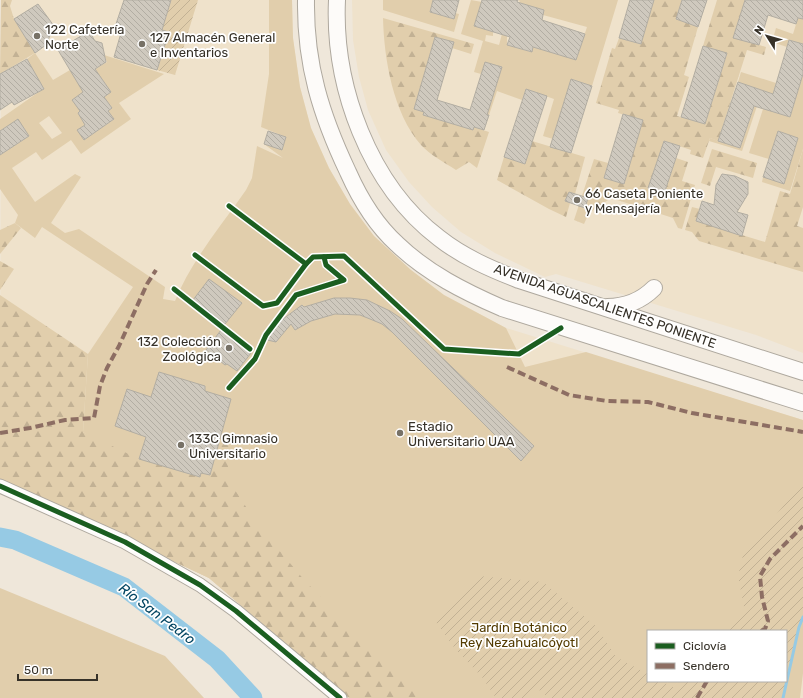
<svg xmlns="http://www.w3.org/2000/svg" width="803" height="698" viewBox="0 0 803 698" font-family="Rubik,sans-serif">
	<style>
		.built { fill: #efe2cb; fill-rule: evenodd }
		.grass { fill: #e1ceac; fill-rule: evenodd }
		.forest { fill: url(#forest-firs) }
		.garden { fill: url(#garden-furrows) }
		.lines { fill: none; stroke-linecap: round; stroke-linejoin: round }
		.stream { stroke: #96cae4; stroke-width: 3 }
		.river { stroke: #96cae4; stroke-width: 19 }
		.building { fill: url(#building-back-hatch); stroke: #b2ada2 }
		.minor-casing { stroke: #aea89e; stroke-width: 15 }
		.major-casing { stroke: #aea89e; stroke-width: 18 }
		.minor { stroke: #fdfbf9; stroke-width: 13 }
		.major { stroke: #fdfbf9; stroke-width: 16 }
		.quiet { stroke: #8d6e63; stroke-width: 4; stroke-dasharray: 8 4; stroke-linecap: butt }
		.cycleway-casing { stroke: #fff; stroke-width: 8 }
		.cycleway { stroke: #1b5e20; stroke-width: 5 }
		.poi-dot { fill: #777166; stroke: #fff; stroke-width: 1.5 }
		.labels { text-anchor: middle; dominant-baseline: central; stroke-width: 3.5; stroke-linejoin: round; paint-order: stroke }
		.poi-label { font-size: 13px; fill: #363128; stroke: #fff; text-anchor: start }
		.street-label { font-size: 13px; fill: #363128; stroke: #fff }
		.park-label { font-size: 13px; fill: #533b00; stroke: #fff }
		.water-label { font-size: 14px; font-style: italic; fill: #024562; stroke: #fff }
	</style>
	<defs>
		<pattern id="forest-firs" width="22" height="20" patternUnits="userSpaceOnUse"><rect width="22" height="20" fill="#e1ceac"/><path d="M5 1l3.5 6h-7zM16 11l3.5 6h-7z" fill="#c2b194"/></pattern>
		<pattern id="garden-furrows" width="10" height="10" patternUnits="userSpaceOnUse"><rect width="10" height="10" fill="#e1ceac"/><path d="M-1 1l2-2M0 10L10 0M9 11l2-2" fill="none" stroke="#c2b194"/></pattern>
		<pattern id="building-back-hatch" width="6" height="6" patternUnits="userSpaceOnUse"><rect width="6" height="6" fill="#cfc9be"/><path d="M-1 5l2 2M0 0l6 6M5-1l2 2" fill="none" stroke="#b2ada3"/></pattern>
	</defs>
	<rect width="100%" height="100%" fill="#efe7da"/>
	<g class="built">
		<path d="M 1,0 L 292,0 L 293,38 L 300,87 L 311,128 L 329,168 L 350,204 L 374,236 L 411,270 L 444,295 L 506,328 L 803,420 L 803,698 L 349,698 L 209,578 L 122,537 L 0,482 ZM 648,631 L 786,631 L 786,681 L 648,681 Z"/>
		<path d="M 352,0 L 803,0 L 803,353 L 756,335 L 556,274 L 545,277 L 495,253 L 461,232 L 432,207 L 409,182 L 386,150 L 368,110 L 359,77 L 353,40 Z"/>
	</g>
	<g class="grass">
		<path d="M 269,0 L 292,0 L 293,38 L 300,87 L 311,128 L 329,168 L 350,204 L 374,236 L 411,270 L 444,295 L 506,328 L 525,367 L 586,352 L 803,420 L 803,673 L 800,698 L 350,698 L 209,578 L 122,537 L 91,437 L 83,432 L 88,354 L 133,287 L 42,227 L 35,238 L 15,223 L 18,215 L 0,189 L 0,155 L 29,136 L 18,120 L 0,131 L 0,119 L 43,89 L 27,59 L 35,53 L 53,80 L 70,70 L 77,80 L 107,62 L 104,55 L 164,74 L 119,103 L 131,119 L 81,154 L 71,140 L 42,160 L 36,152 L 12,168 L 35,202 L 75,174 L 81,177 L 51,223 L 65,233 L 79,229 L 165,287 L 163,299 L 175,301 C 191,261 221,226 246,190 L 252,178 L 257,146 L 283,158 L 264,144 L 282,150 L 286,137 L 261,127 L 269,74 ZM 102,79 L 111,92 L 104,97 L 112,108 L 108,111 L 113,120 L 84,140 L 78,130 L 85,125 L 78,113 L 80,111 L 73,100 ZM 49,116 L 62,133 L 52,139 L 39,123 ZM 648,631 L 786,631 L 786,681 L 648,681 Z"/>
		<path d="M 383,0 L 433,0 L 430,12 L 453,19 L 455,13 L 459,14 L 454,32 L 383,10 Z"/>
		<path d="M 471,0 L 482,2 L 493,32 L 493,36 L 486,35 L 485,41 L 499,45 L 502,34 L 507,36 L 507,45 L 531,52 L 533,47 L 576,60 L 587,27 L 543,15 L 544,10 L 520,3 L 519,0 L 618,0 L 592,86 L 572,79 L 553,139 L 543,136 L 554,99 L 526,89 L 522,100 L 497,91 L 489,115 L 487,115 L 481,74 L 474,72 L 483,41 L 461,34 Z"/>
		<path d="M 798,18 L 803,19 L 803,44 L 789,40 L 787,47 L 772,42 L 776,28 L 793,34 Z"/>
		<path d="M 741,72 L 776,83 L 768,110 L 790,117 L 803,74 L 803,149 L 790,191 L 762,182 L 763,177 L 784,184 L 798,138 L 778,131 L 769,159 L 749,153 L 768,93 L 762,91 L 742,151 L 709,141 L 710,138 L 740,148 L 760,90 L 738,82 Z"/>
		<path d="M 0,588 L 165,656 L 204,698 L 0,698 Z"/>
	</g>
	<g class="forest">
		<path d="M 1,0 L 12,0 L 10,6 L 14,19 L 35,53 L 0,74 Z"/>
		<path d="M 654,0 L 682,0 L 676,19 L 698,27 L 684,75 L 689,77 L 677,116 L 705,124 L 727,54 L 703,46 L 717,0 L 745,0 L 734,37 L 766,47 L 764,55 L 747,50 L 718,141 L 710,138 L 703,158 L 690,154 L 691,150 L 664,141 L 648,188 L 664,194 L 676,158 L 688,162 L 682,181 L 695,185 L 682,229 L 678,228 L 673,218 L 611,198 L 589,213 L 584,224 L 574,220 L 594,159 L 608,163 L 604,178 L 624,184 L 643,120 L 618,113 L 619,110 L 596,103 L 612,48 L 615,49 L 619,38 L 640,44 Z"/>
		<path d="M 383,18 L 474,44 L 471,54 L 452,48 L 453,42 L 435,37 L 414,109 L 424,112 L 423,115 L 473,130 L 474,127 L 489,132 L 477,168 L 469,162 L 456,170 C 444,162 430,155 421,145 C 393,113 384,59 383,18 Z"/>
		<path d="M 532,141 L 585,157 L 575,194 L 569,192 L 566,201 L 570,203 L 566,217 L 549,209 L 497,180 L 504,157 L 525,164 Z"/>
		<path d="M 712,149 L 757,163 L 753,178 L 716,167 L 710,186 L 701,183 Z"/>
		<path d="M 803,149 L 803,207 L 797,226 L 803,228 L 803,272 L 699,241 L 692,232 L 685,230 L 692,207 L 700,209 L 696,221 L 765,242 L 780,191 L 790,194 Z"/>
		<path d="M 15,223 L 21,228 L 0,254 L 0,230 Z"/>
		<path d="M 0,261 L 14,269 L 0,290 Z"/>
		<path d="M 0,295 L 88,354 L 83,432 L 139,459 L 200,477 L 201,473 L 210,475 L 223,432 L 231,434 L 227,460 L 231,484 L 258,525 L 305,581 L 406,683 L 418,698 L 349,698 L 209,578 L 122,537 L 0,482 Z"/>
	</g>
	<g class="garden">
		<path d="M 171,0 L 198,0 L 175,75 L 157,70 L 169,33 L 162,30 Z"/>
		<path d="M 803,482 L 803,617 L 799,627 L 783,698 L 548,698 L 536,687 L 525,698 L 496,698 L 482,677 L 456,650 L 433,618 L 470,582 L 479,576 L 543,582 L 597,627 L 616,657 L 648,674 L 648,681 L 661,681 L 679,690 L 686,681 L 786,681 L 786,631 L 725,631 L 744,607 L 738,576 L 743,555 Z"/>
	</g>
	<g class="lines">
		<path class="stream" d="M 783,698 L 799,627 L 803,617"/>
		<path class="river" d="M 0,537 L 15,540 L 124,587 L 217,659 L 253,698"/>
	</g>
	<g class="building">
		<path d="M 124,0 L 171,0 L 162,30 L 169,32 L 157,70 L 114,57 L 123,26 L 116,24 Z"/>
		<path d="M 433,0 L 459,0 L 454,19 L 430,12 Z"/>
		<path d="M 482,0 L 518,0 L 517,2 L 544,10 L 542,20 L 585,34 L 576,60 L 533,47 L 532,52 L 507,45 L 510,37 L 474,26 Z"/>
		<path d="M 630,0 L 654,0 L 641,44 L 619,38 Z"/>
		<path d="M 682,0 L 707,0 L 698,27 L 676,19 Z"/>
		<path d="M 745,0 L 803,0 L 803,19 L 798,18 L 796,24 L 768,15 L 759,45 L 733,38 Z"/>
		<path d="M 38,4 L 54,26 L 46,45 L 35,53 L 14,19 Z"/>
		<path d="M 89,31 L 95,41 L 102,43 L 106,62 L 95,69 L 111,92 L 104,97 L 112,108 L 108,111 L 114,119 L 84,140 L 77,130 L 85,125 L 78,113 L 80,111 L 72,100 L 83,92 L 58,50 Z"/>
		<path d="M 435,37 L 454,42 L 437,100 L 470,110 L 485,62 L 502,67 L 487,115 L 489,115 L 484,130 L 474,127 L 473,130 L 423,115 L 424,112 L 414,109 Z"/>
		<path d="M 789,40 L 803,44 L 803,74 L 790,117 L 754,106 L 740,148 L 718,141 L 738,82 L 773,94 Z"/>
		<path d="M 703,46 L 727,53 L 705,124 L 681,117 Z"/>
		<path d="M 27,59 L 44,89 L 14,105 L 12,102 L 0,110 L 0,74 Z"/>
		<path d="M 571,79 L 592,86 L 571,153 L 550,147 Z"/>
		<path d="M 526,89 L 547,96 L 525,164 L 504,157 Z"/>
		<path d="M 623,114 L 643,120 L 624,184 L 604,178 Z"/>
		<path d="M 18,119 L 29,136 L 0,155 L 0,131 Z"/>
		<path d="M 268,131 L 286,137 L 282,150 L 264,144 Z"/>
		<path d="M 778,131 L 798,138 L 784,184 L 763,177 Z"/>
		<path d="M 664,141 L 680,146 L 664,194 L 648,188 Z"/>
		<path d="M 722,174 L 735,176 L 748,182 L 748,194 L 737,212 L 748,215 L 742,236 L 696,221 L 702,201 L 714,205 L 716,185 Z"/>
		<path d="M 569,192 L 588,198 L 585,208 L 565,201 Z"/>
		<path d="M 209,279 L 242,303 L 225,324 L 193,300 Z"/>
		<path d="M 334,298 L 350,298 L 367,300 L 390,311 L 402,319 L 534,446 L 521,461 L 392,332 L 382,324 L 370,319 L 360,315 L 335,314 L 311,321 L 295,330 L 291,324 L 276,342 L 263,339 L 281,315 L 283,319 L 302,305 L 304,307 Z"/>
		<path d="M 221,330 L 251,353 L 237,371 L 227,364 L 225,365 L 206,350 Z"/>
		<path d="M 159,372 L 205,386 L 205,391 L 231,399 L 210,475 L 201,473 L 200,477 L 139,459 L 146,437 L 115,426 L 127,389 L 151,397 Z"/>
	</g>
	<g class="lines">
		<defs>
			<path id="minor" d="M 0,486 L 125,542 L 200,585 L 236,611 L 340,698"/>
			<g id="major">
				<path d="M 306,0 C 305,64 321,115 348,172 C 360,199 375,224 397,244 C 427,273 465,292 502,308 L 803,403"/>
				<path d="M 337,0 C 333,86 369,185 439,238 C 463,257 491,269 519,280 L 803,372"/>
				<path d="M 607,307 C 625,307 641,301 654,288"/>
			</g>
		</defs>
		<use href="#minor" class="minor-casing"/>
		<use href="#major" class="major-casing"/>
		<use href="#minor" class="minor"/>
		<use href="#major" class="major"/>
		<g class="quiet">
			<path d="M 507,367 L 569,395 L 607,401 L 648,402 L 692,413 L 803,432"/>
			<path d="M 0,433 L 30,428 L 65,420 L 94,418 L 100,386 L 107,368 L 119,346 L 147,284 L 156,270"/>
			<path d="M 761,631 L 765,629 L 768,621 L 762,597 L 760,576 L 770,559 L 803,526"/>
			<path d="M 697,698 L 707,681"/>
		</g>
		<defs>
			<g id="cycleway">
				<path d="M 229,206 L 306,264 L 313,257 L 344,256 L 444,349 L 519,354 L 561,328"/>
				<path d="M 195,255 L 263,306 L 277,303 L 306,264"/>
				<path d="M 174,289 L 250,349"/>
				<path d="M 229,388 L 255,359 L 266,335 L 296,295 L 344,280 L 326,265 L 324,257"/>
				<path d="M 0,486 L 125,542 L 200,585 L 236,611 L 340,698"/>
			</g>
		</defs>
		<use href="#cycleway" class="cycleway-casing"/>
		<use href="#cycleway" class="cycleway"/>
	</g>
	<g class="poi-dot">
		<circle cx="37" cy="36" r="4"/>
		<circle cx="142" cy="44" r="4"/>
		<circle cx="577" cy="200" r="4"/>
		<circle cx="229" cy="348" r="4"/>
		<circle cx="400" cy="433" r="4"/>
		<circle cx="181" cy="445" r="4"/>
	</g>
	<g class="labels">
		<g class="poi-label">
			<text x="45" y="29">122 Cafetería<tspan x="45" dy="15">Norte</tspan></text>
			<text x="150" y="37">127 Almacén General<tspan x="150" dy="15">e Inventarios</tspan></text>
			<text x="585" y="193">66 Caseta Poniente<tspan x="585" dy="15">y Mensajería</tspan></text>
			<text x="221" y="341" text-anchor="end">132 Colección<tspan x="221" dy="15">Zoológica</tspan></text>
			<text x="408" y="426">Estadio<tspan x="408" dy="15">Universitario UAA</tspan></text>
			<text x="189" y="438">133C Gimnasio<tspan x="189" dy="15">Universitario</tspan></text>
		</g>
		<g class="street-label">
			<text transform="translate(605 306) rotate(19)">AVENIDA AGUASCALIENTES PONIENTE</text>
		</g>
		<g class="park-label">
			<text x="519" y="627">Jardín Botánico<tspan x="519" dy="15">Rey Nezahualcóyotl</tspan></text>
		</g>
		<g class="water-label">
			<text transform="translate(157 614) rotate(37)">Río San Pedro</text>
		</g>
	</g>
	<rect x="647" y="630" width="140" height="52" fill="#ffffff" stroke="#afada9"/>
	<rect x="655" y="643" width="20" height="6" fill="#1b5e20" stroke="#afada9"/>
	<text x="683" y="650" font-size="12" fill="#363128">Ciclovía</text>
	<rect x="655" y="663" width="20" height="6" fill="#8d6e63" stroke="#afada9"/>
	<text x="683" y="670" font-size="12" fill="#363128">Sendero</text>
	<g transform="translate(767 36) rotate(307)" stroke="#ffffff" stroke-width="3" paint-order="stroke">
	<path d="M0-3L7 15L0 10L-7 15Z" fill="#363128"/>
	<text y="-6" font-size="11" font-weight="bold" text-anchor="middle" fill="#363128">N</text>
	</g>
	<path d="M18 674v6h79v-6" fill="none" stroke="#363128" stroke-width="2"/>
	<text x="24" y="674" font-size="12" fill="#363128" stroke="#ffffff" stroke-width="3" paint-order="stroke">50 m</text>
</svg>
